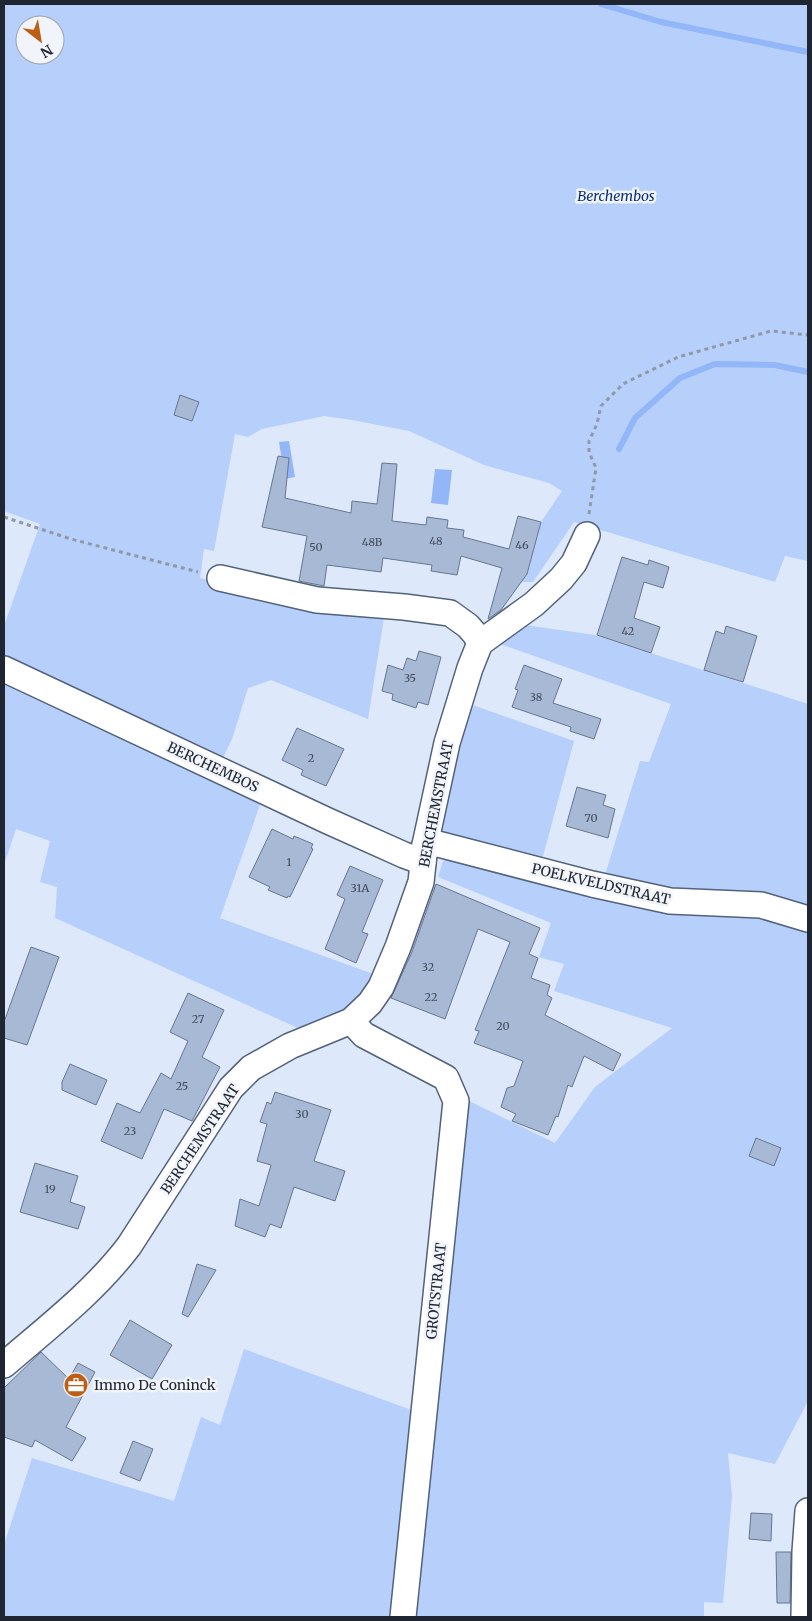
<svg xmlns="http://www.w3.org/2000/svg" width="812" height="1621" viewBox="0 0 812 1621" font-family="Merriweather,serif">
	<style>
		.green { fill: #b6cffb; fill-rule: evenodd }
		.water { fill: #92b6f7 }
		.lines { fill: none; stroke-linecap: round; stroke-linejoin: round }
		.stream { stroke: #92b6f7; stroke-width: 6 }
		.building { fill: #a8b9d5; stroke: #677690 }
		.minor-casing { stroke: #53627b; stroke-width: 28 }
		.path { stroke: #9099a8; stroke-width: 3; stroke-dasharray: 4 4; stroke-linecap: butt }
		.minor { stroke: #fff; stroke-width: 25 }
		.labels { text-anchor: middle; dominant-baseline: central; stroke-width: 5; stroke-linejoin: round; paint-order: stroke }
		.number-label { font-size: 11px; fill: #424b5a }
		.park-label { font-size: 14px; font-style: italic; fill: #0a2e73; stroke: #f1f5fb }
		.street-label { font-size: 14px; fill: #202631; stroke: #f1f5fb }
		.poi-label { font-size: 14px; fill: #202631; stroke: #f1f5fb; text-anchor: start }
	</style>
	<rect width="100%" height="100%" fill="#dde8fa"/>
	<g class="green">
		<path d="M 4,4 L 808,4 L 808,561 L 785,556 L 775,582 L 574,522 L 533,582 L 520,582 L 528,570 L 541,522 L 562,491 L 549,483 L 484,465 L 409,431 L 352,420 L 324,416 L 262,429 L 248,437 L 235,434 L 214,551 L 204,549 L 200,578 L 268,596 L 385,611 L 368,719 L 271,680 L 248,688 L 232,739 L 221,762 L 4,660 L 4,626 L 40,524 L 4,511 ZM 25,25 L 55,25 L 55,55 L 25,55 Z"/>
		<path d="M 525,625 L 595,635 L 808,704 L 808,905 L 775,895 L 666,887 L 605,875 L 640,761 L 649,762 L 671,704 L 497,643 Z"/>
		<path d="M 4,682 L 261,802 L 220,918 L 373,974 L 354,1007 L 300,1029 L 55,918 L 57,887 L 40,882 L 50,841 L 16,829 L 4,865 Z"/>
		<path d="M 464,702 L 574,741 L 542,860 L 440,835 Z"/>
		<path d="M 452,857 L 761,916 L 808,929 L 808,1401 L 775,1464 L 728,1453 L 732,1496 L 723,1603 L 704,1602 L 704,1617 L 415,1617 L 420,1591 L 429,1443 L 467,1100 L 555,1143 L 595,1087 L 672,1028 L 554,991 L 564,964 L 539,957 L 551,923 L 438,877 L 443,861 Z"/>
		<path d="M 244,1349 L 417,1412 L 395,1617 L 4,1617 L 4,1545 L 32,1458 L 174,1501 L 201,1417 L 220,1425 Z"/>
	</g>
	<g class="water">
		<path d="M 289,441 L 295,477 L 285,479 L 279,442 Z"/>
		<path d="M 435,469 L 452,470 L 448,505 L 431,503 Z"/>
	</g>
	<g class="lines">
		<g class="stream">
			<path d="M 601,4 L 661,22 L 808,52"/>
			<path d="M 619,449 L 635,418 L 680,378 L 715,364 L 775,365 L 808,372"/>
		</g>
	</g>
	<g class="building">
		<path d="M 180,395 L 199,402 L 192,421 L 174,415 Z"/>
		<path d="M 278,456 L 289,458 L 285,498 L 351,513 L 352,501 L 377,504 L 382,463 L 397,464 L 392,521 L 426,525 L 427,517 L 448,520 L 447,528 L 464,530 L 463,537 L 509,549 L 518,516 L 541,522 L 527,574 L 501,610 L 488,619 L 502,568 L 461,556 L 457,575 L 431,571 L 432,565 L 383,558 L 381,572 L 327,565 L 324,586 L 299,581 L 307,536 L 262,527 Z"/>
		<path d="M 622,557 L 648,565 L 649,560 L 669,567 L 663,588 L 644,582 L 634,618 L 660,627 L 651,653 L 597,635 Z"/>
		<path d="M 726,626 L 757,636 L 743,682 L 704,670 L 716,631 L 724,634 Z"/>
		<path d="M 419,651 L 441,657 L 428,705 L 418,702 L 416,708 L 392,700 L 393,694 L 382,691 L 388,665 L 403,670 L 407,658 L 416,661 Z"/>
		<path d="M 524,665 L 562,679 L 553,703 L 601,719 L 594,739 L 570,731 L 571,727 L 512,707 L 518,690 L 515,689 Z"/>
		<path d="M 297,728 L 344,749 L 326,786 L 301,775 L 303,770 L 282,760 Z"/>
		<path d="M 577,787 L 606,795 L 603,805 L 615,809 L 608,838 L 566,826 Z"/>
		<path d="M 272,829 L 293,839 L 294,836 L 313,844 L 311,848 L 313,849 L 290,897 L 288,896 L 287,898 L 268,890 L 270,887 L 249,877 Z"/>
		<path d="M 350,866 L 383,880 L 362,932 L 368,934 L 356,963 L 325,949 L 345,899 L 337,895 Z"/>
		<path d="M 436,884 L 540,928 L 529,954 L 538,958 L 531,978 L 550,985 L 547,995 L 552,998 L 545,1015 L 621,1054 L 613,1071 L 584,1056 L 572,1087 L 568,1085 L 558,1117 L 556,1116 L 548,1135 L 512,1121 L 516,1114 L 501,1107 L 507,1088 L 514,1086 L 523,1061 L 474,1043 L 479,1031 L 475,1030 L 510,942 L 478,929 L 445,1019 L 391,998 L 412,952 Z"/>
		<path d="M 31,947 L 59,957 L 27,1045 L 4,1038 L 4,1022 Z"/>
		<path d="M 188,993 L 224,1010 L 202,1057 L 220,1067 L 192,1121 L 164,1109 L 142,1159 L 101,1141 L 117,1103 L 140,1113 L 161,1073 L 171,1079 L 188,1041 L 170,1032 Z"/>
		<path d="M 70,1064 L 107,1080 L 96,1105 L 62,1090 L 62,1082 Z"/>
		<path d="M 275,1092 L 331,1110 L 314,1161 L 345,1171 L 335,1201 L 294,1187 L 281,1228 L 270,1224 L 265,1237 L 235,1226 L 240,1199 L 259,1206 L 271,1165 L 257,1161 L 267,1124 L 260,1122 L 267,1102 L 271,1104 Z"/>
		<path d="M 756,1138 L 781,1148 L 774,1166 L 749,1156 Z"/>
		<path d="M 35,1163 L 78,1176 L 70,1202 L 85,1207 L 78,1229 L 20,1212 Z"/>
		<path d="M 197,1264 L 216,1270 L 188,1317 L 182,1314 Z"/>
		<path d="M 130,1320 L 172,1345 L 152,1379 L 110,1355 Z"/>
		<path d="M 41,1352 L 69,1379 L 78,1363 L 95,1372 L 66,1427 L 86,1438 L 72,1461 L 35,1440 L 32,1447 L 4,1437 L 4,1388 Z"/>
		<path d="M 133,1441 L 153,1449 L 140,1481 L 120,1473 Z"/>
		<path d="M 751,1513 L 772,1514 L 771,1541 L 749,1539 Z"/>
		<path d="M 776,1552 L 791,1552 L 790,1603 L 777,1603 Z"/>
	</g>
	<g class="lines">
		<defs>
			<g id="minor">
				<path d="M 220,578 L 317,600 L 404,607 L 450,613 L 468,626 L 475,634 L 480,643"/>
				<path d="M 4,669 L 328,821 L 404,855 L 423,862"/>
				<path d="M 425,845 L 438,844 L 592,884 L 670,901 L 761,905 L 808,919"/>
				<path d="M 351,1021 L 364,1035 L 446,1078 L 456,1101 L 403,1617"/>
				<path d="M 4,1365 C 48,1327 94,1292 129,1246 L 231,1088 L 251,1068 L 290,1046 L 351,1021 L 370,1003 L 381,987 L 398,947 L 421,882 L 425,845 L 447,743 L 470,668 L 480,643 L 534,604 L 561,579 L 574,563 L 587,535"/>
				<path d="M 804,1617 L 805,1552 L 808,1511"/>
			</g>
		</defs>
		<use href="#minor" class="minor-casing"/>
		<g class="path">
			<path d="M 589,514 L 596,468 L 589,452 L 589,441 L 597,424 L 601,406 L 623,384 L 678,357 L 771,331 L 808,335"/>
			<path d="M 4,517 L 71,539 L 198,572"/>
		</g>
		<use href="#minor" class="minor"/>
	</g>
	<defs>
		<symbol id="office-disc" viewBox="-11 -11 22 22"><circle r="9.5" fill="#bc5e14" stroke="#f1f5fb"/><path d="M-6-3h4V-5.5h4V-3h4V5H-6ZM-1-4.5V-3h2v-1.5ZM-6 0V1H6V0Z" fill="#fff"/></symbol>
	</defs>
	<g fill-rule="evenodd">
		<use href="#office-disc" x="62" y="1371" width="28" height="28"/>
	</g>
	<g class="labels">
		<g class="number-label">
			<text x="436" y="541">48</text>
			<text x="372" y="542">48B</text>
			<text x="522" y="545">46</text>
			<text x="316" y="547">50</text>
			<text x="628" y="631">42</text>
			<text x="410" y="678">35</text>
			<text x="536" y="697">38</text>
			<text x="311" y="758">2</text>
			<text x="591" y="818">70</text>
			<text x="289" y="862">1</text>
			<text x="360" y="888">31A</text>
			<text x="428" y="967">32</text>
			<text x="431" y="997">22</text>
			<text x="198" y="1019">27</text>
			<text x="503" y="1026">20</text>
			<text x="182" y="1086">25</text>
			<text x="302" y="1114">30</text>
			<text x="130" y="1131">23</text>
			<text x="50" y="1189">19</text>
		</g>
		<g class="park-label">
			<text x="616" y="196">Berchembos</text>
		</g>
		<g class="street-label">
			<text transform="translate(213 767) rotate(25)">BERCHEMBOS</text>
			<text transform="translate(436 804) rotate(-79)">BERCHEMSTRAAT</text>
			<text transform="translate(601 884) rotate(13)">POELKVELDSTRAAT</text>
			<text transform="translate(200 1139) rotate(-56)">BERCHEMSTRAAT</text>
			<text transform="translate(436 1291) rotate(-84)">GROTSTRAAT</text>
		</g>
		<g class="poi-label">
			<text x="94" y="1385">Immo De Coninck</text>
		</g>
	</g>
	<rect width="812" height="1621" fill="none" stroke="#202631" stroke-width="10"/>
	<g transform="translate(40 40) rotate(149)"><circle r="24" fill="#f1f5fb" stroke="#9da2aa"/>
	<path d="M0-4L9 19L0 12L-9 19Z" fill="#bc5e14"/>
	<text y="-8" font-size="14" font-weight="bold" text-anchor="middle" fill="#202631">N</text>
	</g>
</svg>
